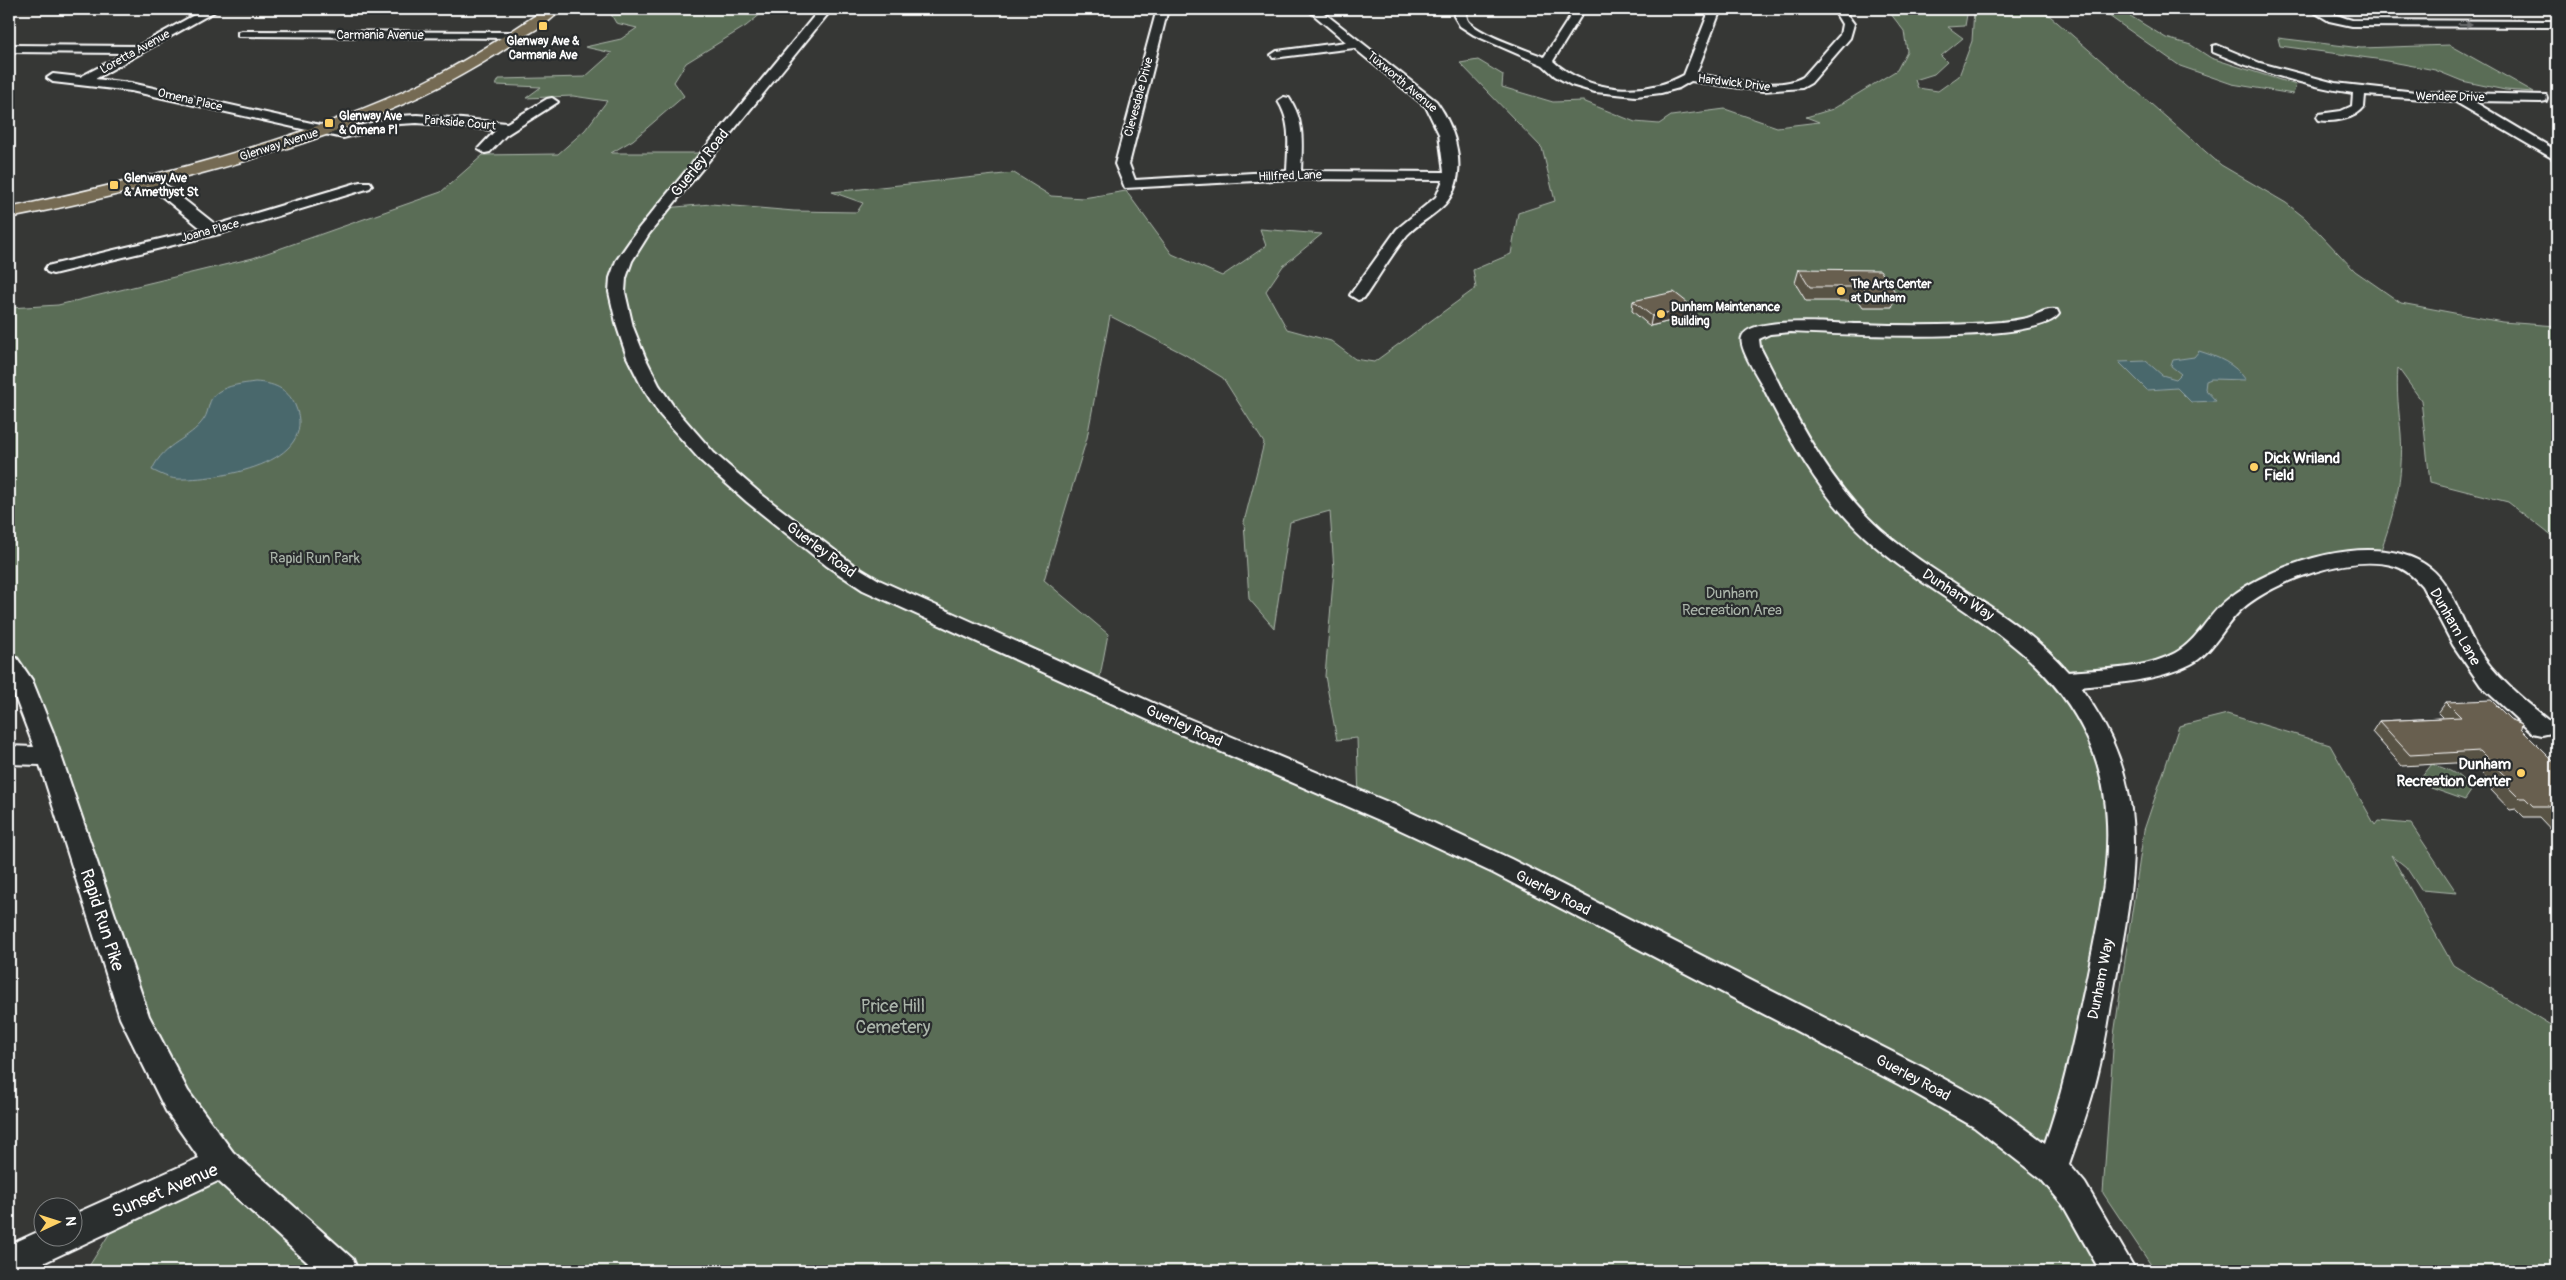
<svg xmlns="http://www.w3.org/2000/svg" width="2566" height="1280" viewBox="0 0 2566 1280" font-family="Pangolin,sans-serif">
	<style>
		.green { fill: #5a6d57; stroke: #acb6ab; fill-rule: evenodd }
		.water { fill: #4a676c; stroke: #92a4a7 }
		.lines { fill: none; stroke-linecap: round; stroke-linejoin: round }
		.minor-casing { stroke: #fff; stroke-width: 4 }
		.major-casing { stroke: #fff; stroke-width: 3 }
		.minor { fill: #2a2d2e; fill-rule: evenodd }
		.major { fill: #756b52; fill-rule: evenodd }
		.wall { fill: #595244; stroke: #fff }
		.shaded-wall { fill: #494237; stroke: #fff }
		.building { fill: #685f4f; stroke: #fff }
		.oneway { fill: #6a6c6d }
		.poi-dot { fill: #ffd166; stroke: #2a2d2e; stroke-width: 2 }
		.labels { text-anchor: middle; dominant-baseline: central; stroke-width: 4.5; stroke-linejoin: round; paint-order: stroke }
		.far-street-label { font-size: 12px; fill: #fff; stroke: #2a2d2e }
		.far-poi-label { font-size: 12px; font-weight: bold; fill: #fff; stroke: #2a2d2e; text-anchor: start }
		.street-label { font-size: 15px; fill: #fff; stroke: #2a2d2e }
		.poi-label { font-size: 15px; font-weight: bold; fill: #fff; stroke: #2a2d2e; text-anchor: start }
		.park-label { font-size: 15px; fill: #acb6ab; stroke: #2a2d2e }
		.near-street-label { font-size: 18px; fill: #fff; stroke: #2a2d2e }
		.near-park-label { font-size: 18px; fill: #acb6ab; stroke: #2a2d2e }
	</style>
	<rect width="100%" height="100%" fill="#363735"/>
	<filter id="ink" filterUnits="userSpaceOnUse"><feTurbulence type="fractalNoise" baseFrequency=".02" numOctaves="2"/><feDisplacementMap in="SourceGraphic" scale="10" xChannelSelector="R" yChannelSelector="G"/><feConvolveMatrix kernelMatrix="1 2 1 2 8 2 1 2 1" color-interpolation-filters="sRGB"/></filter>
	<g filter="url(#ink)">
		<g class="green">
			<path d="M 608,9 L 767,9 L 746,26 L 686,63 L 674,82 L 684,96 L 633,140 L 611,153 L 707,153 L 664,208 L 711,204 L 794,211 L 857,212 L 863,203 L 832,192 L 1014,173 L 1051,196 L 1083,198 L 1126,191 L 1172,254 L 1222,276 L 1266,246 L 1260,229 L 1322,234 L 1283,266 L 1266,291 L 1287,329 L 1331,341 L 1355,359 L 1374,362 L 1476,288 L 1473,270 L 1511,254 L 1518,213 L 1555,201 L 1542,148 L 1460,63 L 1478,60 L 1503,75 L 1502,87 L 1553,102 L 1583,101 L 1635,122 L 1659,124 L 1671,116 L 1725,109 L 1777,127 L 1819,122 L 1806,117 L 1833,109 L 1897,70 L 1907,51 L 1904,31 L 1887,9 L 1968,9 L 1965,26 L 1948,27 L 1963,38 L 1941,56 L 1947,62 L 1934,74 L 1915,80 L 1918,88 L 1938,91 L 1959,76 L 1972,41 L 1974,9 L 2042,9 L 2221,165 L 2286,203 L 2305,218 L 2355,271 L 2401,303 L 2502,322 L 2557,326 L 2557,540 L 2508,502 L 2430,482 L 2421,400 L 2398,368 C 2396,391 2399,412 2401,434 C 2404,476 2394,516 2379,555 L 2327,562 L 2236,604 L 2186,657 L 2062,681 L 2090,718 L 2120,833 L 2052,1168 L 2119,1271 L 86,1271 L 126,1207 L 222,1163 L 177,1101 L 20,680 L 9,677 L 9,308 L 58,305 L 253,258 L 441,192 L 483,155 L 558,154 L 585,130 L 607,101 L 573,96 L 526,98 L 541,87 L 496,85 L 499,79 L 585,77 L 612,53 L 585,47 L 621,39 L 637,28 L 616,23 ZM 1110,316 L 1184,354 L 1223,378 L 1264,443 L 1244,522 L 1249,599 L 1274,628 L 1290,522 L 1330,511 L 1334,570 L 1325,676 L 1337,740 L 1357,738 L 1359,800 L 1098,687 L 1108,634 L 1044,580 L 1087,438 Z"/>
			<path d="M 2099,9 L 2119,9 L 2166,38 L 2191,45 L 2211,58 L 2296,85 L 2293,94 L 2232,84 L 2180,66 Z"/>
			<path d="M 2278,38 L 2361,48 L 2450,45 L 2534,92 L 2505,90 L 2462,81 L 2435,70 L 2376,59 L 2280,46 Z"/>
			<path d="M 2227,714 L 2330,745 L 2375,825 L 2378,821 L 2411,824 L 2457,893 L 2421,890 L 2406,867 L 2391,855 L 2453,965 L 2557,1029 L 2557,1271 L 2155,1271 L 2103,1193 L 2114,1035 L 2144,830 L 2179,726 Z"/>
			<path d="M 2432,764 C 2449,770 2462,774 2471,791 L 2465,800 L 2417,783 Z"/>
		</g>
		<g class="water">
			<path d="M 2199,351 C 2218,357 2234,363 2246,380 L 2211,379 L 2206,381 L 2205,389 L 2216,401 L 2191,402 L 2177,388 L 2147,390 L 2119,362 L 2146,361 L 2162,375 L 2176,379 L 2181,374 L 2171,366 L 2173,360 L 2194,357 Z"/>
			<path d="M 255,382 C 273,383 287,388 295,405 C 321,465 216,480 177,479 C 168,478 160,474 152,470 C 165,441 189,441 204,419 C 210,410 207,399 218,392 C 228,385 242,384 255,382 Z"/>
		</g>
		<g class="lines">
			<defs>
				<g id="minor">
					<path d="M 205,9 L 219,9 L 95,79 L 131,83 L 343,130 L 399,116 L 417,115 L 507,123 L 547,99 L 552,98 L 558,102 L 506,135 L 490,152 L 485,153 L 478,149 L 496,130 L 417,123 L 399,124 L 343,138 L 131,91 L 53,82 L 47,78 L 53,74 L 80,77 L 126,53 L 9,52 L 9,45 L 138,46 Z"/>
					<path d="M 820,9 L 832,9 L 649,234 L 632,261 L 626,278 L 625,292 L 633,327 L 645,357 L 659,385 L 674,407 L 714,453 L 761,494 L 854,565 L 879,580 L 1182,716 L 1395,805 L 1511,859 L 1922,1067 L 1996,1107 L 2045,1143 C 2064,1089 2074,1038 2086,982 C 2101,908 2121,828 2094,754 C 2051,639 1946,612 1865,537 C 1819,494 1789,439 1761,383 C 1756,374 1738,346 1742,337 C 1750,315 1840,324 1860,324 C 1907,326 1954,326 2001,322 C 2010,321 2018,320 2027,318 C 2038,315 2045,308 2057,310 L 2059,314 C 2038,346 1833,334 1791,332 L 1770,334 L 1759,339 L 1760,347 C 1794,412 1825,480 1881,530 C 1942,583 2013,610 2068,672 C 2103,669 2143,670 2175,653 C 2198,641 2208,614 2228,599 C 2274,562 2379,528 2430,568 C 2453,586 2461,621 2476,646 C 2494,676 2522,699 2550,721 L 2553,727 L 2550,733 L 2541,735 L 2532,733 L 2481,686 L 2453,645 L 2422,586 C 2415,578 2406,569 2395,566 C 2351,553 2276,580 2242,609 C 2224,625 2213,653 2191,664 C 2157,681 2117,683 2080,687 C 2151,781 2137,868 2116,977 C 2109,1013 2105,1049 2095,1085 C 2088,1112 2078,1138 2069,1164 L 2085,1183 L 2136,1271 L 2100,1271 L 2063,1205 L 2041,1179 L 1974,1127 L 1900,1085 L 1493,873 L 1377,819 L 1166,728 L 863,590 L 827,566 L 747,502 L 701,461 L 660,415 L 641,385 L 627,357 L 617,327 L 609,292 L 610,278 L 616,261 L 639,228 Z"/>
					<path d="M 1157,9 L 1168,9 L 1129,164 L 1135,180 L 1287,171 C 1288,146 1292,123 1278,101 L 1284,97 L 1289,98 C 1305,121 1302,144 1301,171 L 1444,172 L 1439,134 L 1426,107 L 1354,48 L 1273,58 L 1271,55 L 1277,51 L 1346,42 L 1307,9 L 1319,9 L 1436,101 C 1456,128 1470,175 1445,204 C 1434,216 1418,223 1407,235 C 1391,255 1378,278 1364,298 L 1358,300 L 1350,295 L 1397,229 L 1436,197 L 1443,180 L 1294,179 L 1125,188 L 1115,164 Z"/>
					<path d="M 1457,9 L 1467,9 C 1467,14 1465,18 1470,23 C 1484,36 1525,49 1544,57 L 1575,9 L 1585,9 L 1553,61 C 1588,93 1644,97 1684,75 L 1710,9 L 1721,9 L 1696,74 C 1725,78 1777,92 1803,77 L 1840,35 L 1842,24 L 1833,9 L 1843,9 L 1854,24 L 1850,38 L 1811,83 L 1802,88 L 1763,91 L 1691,81 L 1679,88 L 1661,93 L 1636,96 L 1595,92 L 1571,85 L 1555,76 L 1543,65 L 1474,35 L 1460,26 L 1454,16 Z"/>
					<path d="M 2309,9 C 2325,8 2337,16 2352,20 L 2557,21 L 2557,27 L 2352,26 L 2329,21 Z"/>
					<path d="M 242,31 L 519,32 L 525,35 L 519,38 L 238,36 L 238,32 Z"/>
					<path d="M 2217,45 L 2260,63 L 2335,83 L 2416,92 L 2546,95 L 2547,98 L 2546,101 L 2541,102 L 2473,101 L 2557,151 L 2557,161 L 2454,101 L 2365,95 L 2364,107 C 2355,119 2333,123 2319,120 L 2317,117 L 2319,114 L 2341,111 L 2352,106 L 2353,93 C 2304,86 2258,71 2213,52 L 2213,46 Z"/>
					<path d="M 153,178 L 158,179 L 216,225 L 360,182 L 370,182 L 372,185 L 370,188 L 219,234 L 53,274 L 47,272 L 45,269 L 47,266 L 202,229 L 148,185 L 146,182 L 148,179 Z"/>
					<path d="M 9,655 L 17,658 L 32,680 L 53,732 L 149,1016 L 188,1091 L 233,1152 L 353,1259 L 358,1271 L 317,1271 L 218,1181 L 26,1271 L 9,1271 L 9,1245 L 42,1230 L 42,1238 L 72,1238 L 72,1215 L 199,1158 L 166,1111 L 120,1018 L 40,765 L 9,764 L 9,746 L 34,747 L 9,681 Z"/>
				</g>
				<path id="major" d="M 545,9 L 561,9 C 551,23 529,33 515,42 C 416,110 298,148 183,178 C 125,193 67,207 9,218 L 9,208 C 150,177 291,145 422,83 C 465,62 505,36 545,9 Z"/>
			</defs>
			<use href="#minor" class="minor-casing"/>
			<use href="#major" class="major-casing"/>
			<use href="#minor" class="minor"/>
			<use href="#major" class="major"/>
		</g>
		<g class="wall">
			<path d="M 1799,269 L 1896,293 L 1892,307 L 1863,307 L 1859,301 L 1806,301 L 1795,283 Z"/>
			<path d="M 1633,301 L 1693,307 L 1691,316 L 1650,326 L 1632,311 Z"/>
			<path d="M 2446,702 L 2521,729 L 2557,765 L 2557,836 L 2539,817 L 2524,817 L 2516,809 L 2510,810 L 2491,790 L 2494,786 L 2472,762 L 2402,766 L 2372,732 L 2379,721 L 2443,718 L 2438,713 Z"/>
		</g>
		<path class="shaded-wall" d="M 1693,307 L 1691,316 L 1650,326 L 1652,316 Z"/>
		<g class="building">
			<path d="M 1799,269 L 1880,270 L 1896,293 L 1867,293 L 1863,287 L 1810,287 Z"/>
			<path d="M 1674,292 L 1693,307 L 1652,316 L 1633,301 Z"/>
			<path d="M 2491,700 L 2510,719 L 2522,724 L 2521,729 L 2557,765 L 2557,815 L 2548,806 L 2533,806 L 2525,798 L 2519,798 L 2500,779 L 2507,778 L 2480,751 L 2410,755 L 2379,721 L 2461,717 L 2446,702 Z"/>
		</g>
		<defs><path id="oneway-solid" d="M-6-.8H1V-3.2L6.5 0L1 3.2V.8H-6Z" transform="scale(1.25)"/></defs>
		<use class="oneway" href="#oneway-solid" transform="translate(2465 24)"/>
	</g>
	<g class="poi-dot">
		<rect x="538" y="21" width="10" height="10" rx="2.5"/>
		<rect x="324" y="118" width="10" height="10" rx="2.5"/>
		<rect x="109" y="180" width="10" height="10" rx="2.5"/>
		<circle cx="1841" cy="291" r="5"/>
		<circle cx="1661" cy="314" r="5"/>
		<circle cx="2254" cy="467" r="5"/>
		<circle cx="2521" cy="773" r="5"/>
	</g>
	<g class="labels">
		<g class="far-street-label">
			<text x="380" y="35">Carmania Avenue</text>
			<text transform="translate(135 52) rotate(-29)">Loretta Avenue</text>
			<text transform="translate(1402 82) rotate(40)">Tuxworth Avenue</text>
			<text transform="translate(1734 83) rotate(7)">Hardwick Drive</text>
			<text transform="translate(1139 97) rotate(-75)">Clevesdale Drive</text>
			<text transform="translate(2450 97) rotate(1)">Wendee Drive</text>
			<text transform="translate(190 100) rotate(13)">Omena Place</text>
			<text transform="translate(460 123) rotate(5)">Parkside Court</text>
			<text transform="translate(279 145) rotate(-18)">Glenway Avenue</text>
			<text transform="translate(1290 176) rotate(-2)">Hillfred Lane</text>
			<text transform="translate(210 231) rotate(-15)">Joana Place</text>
		</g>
		<g class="far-poi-label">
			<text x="543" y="41" text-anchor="middle">Glenway Ave &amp;<tspan x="543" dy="14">Carmania Ave</tspan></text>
			<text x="339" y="116">Glenway Ave<tspan x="339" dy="14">&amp; Omena Pl</tspan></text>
			<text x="124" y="178">Glenway Ave<tspan x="124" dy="14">&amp; Amethyst St</tspan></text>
			<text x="1851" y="284">The Arts Center<tspan x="1851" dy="14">at Dunham</tspan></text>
			<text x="1671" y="307">Dunham Maintenance<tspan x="1671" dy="14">Building</tspan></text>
		</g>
		<g class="street-label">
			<text transform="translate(700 163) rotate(-51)">Guerley Road</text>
			<text transform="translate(821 550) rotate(37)">Guerley Road</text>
			<text transform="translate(1958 595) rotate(33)">Dunham Way</text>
			<text transform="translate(2455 627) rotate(60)">Dunham Lane</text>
			<text transform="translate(1184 726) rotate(24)">Guerley Road</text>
			<text transform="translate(1553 893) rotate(27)">Guerley Road</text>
			<text transform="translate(2101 979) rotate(-79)">Dunham Way</text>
			<text transform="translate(1913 1078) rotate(28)">Guerley Road</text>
		</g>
		<g class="poi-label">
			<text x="2264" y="458">Dick Wriland<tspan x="2264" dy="17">Field</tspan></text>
			<text x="2511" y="764" text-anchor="end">Dunham<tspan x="2511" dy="17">Recreation Center</tspan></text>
		</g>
		<g class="park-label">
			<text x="315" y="558">Rapid Run Park</text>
			<text x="1732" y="593">Dunham<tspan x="1732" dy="17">Recreation Area</tspan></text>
		</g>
		<g class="near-street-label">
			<text transform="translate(102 920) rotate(72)">Rapid Run Pike</text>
			<text transform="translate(165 1191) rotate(-23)">Sunset Avenue</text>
		</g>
		<g class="near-park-label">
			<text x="893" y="1006">Price Hill<tspan x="893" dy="21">Cemetery</tspan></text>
		</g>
	</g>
	<rect width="2566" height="1280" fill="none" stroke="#2a2d2e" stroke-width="30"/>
	<rect x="15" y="15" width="2536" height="1250" fill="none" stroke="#fff" stroke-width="2" filter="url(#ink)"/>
	<g transform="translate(58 1222) rotate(86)"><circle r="24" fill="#2a2d2e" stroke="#7f8182"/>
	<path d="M0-4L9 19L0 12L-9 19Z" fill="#ffd166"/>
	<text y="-8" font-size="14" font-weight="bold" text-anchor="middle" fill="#ffffff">N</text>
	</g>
</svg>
